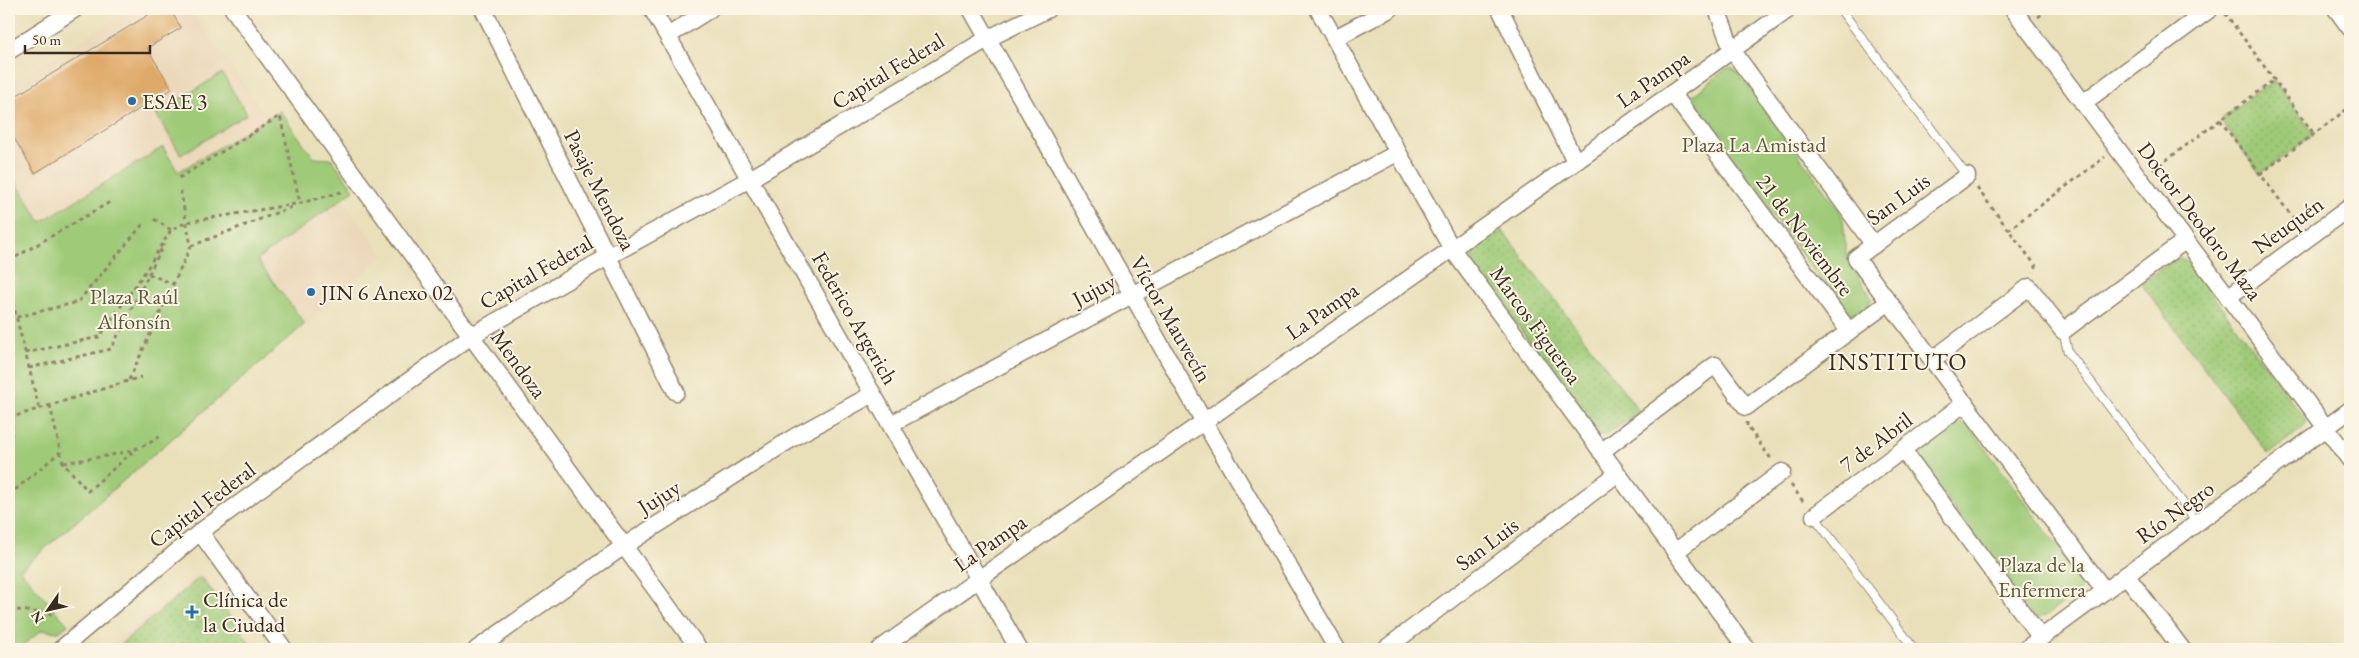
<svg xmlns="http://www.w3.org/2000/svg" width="2359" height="658" viewBox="0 0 2359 658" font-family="'EB Garamond',serif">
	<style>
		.built { fill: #ebd8ba }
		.grass { fill: url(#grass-dots); stroke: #6d7a4b }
		.green { fill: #9fcb78; stroke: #6d7a4b }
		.building { fill: #dfaa69 }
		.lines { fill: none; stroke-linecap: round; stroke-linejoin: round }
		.service-casing { stroke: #92856c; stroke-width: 10 }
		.minor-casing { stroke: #92856c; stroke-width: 19 }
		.path { stroke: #92856c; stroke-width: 3; stroke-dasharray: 4 4; stroke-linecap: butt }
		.service { stroke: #fff; stroke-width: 8 }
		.minor { stroke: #fff; stroke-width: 16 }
		.poi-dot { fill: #1f6fb2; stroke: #fcf5e5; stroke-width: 2 }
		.labels { text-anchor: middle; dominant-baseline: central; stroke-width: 4; stroke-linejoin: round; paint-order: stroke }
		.street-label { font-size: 22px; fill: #3b2a1e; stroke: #fcf5e5 }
		.poi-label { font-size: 22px; fill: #3b2a1e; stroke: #fcf5e5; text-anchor: start }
		.park-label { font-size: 22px; fill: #595a39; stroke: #fcf5e5 }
		.neighbourhood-label { font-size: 24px; letter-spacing: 1px; fill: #3b2a1e; stroke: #fcf5e5 }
	</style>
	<defs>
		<pattern id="grass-dots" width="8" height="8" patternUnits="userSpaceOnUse" patternTransform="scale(1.25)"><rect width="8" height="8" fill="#9fcb78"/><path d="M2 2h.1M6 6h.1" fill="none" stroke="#8aae67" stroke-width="1.8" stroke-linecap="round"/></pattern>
	</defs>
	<rect width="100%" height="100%" fill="#fcf5e5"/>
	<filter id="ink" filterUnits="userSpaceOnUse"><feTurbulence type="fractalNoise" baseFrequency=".02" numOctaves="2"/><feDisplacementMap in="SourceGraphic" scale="10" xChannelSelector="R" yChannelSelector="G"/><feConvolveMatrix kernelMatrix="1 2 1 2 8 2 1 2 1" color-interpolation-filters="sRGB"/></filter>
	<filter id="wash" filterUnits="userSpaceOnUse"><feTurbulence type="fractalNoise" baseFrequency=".0096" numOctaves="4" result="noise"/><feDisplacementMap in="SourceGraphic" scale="20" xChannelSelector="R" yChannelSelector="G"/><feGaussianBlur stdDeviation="1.12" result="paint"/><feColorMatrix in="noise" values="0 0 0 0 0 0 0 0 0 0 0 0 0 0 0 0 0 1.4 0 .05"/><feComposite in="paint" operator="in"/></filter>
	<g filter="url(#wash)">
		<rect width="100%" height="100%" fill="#e9e0ba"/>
		<g class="built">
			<path d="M 132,9 L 190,9 L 267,118 L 177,172 L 163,147 L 41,222 L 9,171 L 9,84 Z"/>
			<path d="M 342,198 L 384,255 L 305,324 L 256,260 Z"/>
			<path d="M 197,573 L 206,575 L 261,649 L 107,649 Z"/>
		</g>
		<g class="grass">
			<path d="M 2274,80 L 2314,134 L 2260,174 L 2220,120 Z"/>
			<path d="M 1502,230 L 1640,412 L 1604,436 L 1596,433 L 1474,266 L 1472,255 L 1476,249 Z"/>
			<path d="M 2181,258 L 2187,261 L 2307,422 L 2303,428 L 2268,454 L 2141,283 L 2174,259 Z"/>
			<path d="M 199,578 L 203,579 L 254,649 L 115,649 Z"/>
		</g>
		<g class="green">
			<path d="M 1731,68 L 1736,71 L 1838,208 L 1843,219 L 1846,252 L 1849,261 L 1872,299 C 1866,308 1856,318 1845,312 L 1689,104 L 1690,98 L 1726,69 Z"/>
			<path d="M 222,73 L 247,114 L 181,155 L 156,114 Z"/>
			<path d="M 280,111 L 314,158 L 332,159 L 354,190 L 257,260 L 305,324 L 20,570 L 68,625 L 59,632 L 42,630 L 18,649 L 9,649 L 9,171 L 41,222 L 163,147 L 178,172 Z"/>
			<path d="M 1961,422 L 1969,426 L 2080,577 L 2083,585 L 2080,591 L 2045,616 L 2039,618 L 2032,616 L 1917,459 L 1918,450 L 1950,424 Z"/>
		</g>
		<g id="blocks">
			<path class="building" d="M 158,9 L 170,9 L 181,28 L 147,48 L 172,89 L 35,173 L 9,130 L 9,100 Z"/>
		</g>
	</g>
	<g filter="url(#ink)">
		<use href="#blocks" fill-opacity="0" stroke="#92856c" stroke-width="1"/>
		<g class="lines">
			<defs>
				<g id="service">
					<path d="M 1840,9 L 1967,176"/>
					<path d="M 2063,331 L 2068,352 L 2198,523"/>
					<path d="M 1814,516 L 1914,649"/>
				</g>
				<g id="minor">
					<path d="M 233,9 L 699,649"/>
					<path d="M 483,9 L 676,392"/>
					<path d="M 652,9 L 1019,649"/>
					<path d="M 971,9 L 1203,420 L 1337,649"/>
					<path d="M 1318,9 L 1452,249 L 1747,649"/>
					<path d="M 1500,9 L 1575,161"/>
					<path d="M 1717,9 L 1732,50 L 1874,245"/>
					<path d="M 2013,9 L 2350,460"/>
					<path d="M 2336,9 L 2350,28"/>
					<path d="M 668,36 L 710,9"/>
					<path d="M 1335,38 L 1390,9"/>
					<path d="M 9,51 L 75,9"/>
					<path d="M 1672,93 L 1849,331"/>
					<path d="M 2083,103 L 2210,9"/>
					<path d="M 1967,176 L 1856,258 L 2105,591"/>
					<path d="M 2228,297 L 2350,207"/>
					<path d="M 1932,360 L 2029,287 L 2063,331 L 2186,240"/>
					<path d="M 891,424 L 1397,153"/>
					<path d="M 1903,450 L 2041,638"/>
					<path d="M 1601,452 L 1715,365 L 1746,407 L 1889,302"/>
					<path d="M 1814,516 L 1965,403"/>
					<path d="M 200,532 L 284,649"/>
					<path d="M 1675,552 L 1782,472"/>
					<path d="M 2126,575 L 2182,649"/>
					<path d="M 61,649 L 200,532 L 471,336 L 609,256 L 750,179 L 987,39 L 1048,9"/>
					<path d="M 477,649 L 624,546 L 796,436 L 873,394"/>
					<path d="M 880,649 C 1182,434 1489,227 1789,9"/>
					<path d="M 1385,649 L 1617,474"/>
					<path d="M 2026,649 L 2350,410"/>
				</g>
			</defs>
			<use href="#service" class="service-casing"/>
			<use href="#minor" class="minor-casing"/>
			<g class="path">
				<path d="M 2225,13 L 2314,134"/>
				<path d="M 2038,17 L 2049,9"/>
				<path d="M 2220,120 L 2299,226"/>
				<path d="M 2153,170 L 2274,80"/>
				<path d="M 2260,174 L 2350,107"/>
				<path d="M 179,178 L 280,116 L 300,203"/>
				<path d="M 1977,188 L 2036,266 L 2034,272"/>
				<path d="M 9,205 L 10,205"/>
				<path d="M 154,219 L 171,230 L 170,231"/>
				<path d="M 2008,230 L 2105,157"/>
				<path d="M 191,246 L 294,206"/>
				<path d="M 9,261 L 110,202"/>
				<path d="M 149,274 L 173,284"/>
				<path d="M 9,287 L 39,408"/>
				<path d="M 9,319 L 78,302 L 143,224"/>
				<path d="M 25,353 L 99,337 L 145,272 L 171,230 L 187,222 L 301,203 L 345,191"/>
				<path d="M 29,368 L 111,349 L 164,244"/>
				<path d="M 129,380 L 191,246 L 180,188"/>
				<path d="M 50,405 L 63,463 L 88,491 L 137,448"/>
				<path d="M 9,418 L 141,377"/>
				<path d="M 1747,422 L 1747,426 L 1772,460"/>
				<path d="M 9,460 L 13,417"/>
				<path d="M 64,463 C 93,457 137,455 160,436"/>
				<path d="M 1791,485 L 1805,504"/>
				<path d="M 9,495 L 60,452"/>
				<path d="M 9,609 L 52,614"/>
				<path d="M 9,619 L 15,644"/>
			</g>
			<use href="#service" class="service"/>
			<use href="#minor" class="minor"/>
		</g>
	</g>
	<g class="poi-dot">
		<circle cx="132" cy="101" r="5"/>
		<circle cx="311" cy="292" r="5"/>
		<path d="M189.5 604.5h5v5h5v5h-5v5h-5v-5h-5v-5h5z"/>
	</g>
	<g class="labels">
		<g class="street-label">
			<text transform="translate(888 71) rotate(-31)">Capital Federal</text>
			<text transform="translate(1653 79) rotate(-35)">La Pampa</text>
			<text transform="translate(600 190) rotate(63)">Pasaje Mendoza</text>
			<text transform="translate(1898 199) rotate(-36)">San Luis</text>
			<text transform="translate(2200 221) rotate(53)">Doctor Deodoro Maza</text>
			<text transform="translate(2288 225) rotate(-36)">Neuquén</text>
			<text transform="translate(1805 235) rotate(53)">21 de Noviembre</text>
			<text transform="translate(536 272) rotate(-30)">Capital Federal</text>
			<text transform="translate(1094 290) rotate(-28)">Jujuy</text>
			<text transform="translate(1322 311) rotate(-35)">La Pampa</text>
			<text transform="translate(855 318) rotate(60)">Federico Argerich</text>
			<text transform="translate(1171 319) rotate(60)">Víctor Mauvecín</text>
			<text transform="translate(1536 325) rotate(54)">Marcos Figueroa</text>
			<text transform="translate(519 364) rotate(54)">Mendoza</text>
			<text transform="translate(1876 442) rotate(-37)">7 de Abril</text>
			<text transform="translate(659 497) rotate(-32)">Jujuy</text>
			<text transform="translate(202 505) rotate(-37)">Capital Federal</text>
			<text transform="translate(2175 512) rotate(-36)">Río Negro</text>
			<text transform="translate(990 543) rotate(-35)">La Pampa</text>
			<text transform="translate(1487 544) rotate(-37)">San Luis</text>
		</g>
		<g class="poi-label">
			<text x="142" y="101">ESAE 3</text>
			<text x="321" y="292">JIN 6 Anexo 02</text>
			<text x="203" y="599">Clínica de<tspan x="203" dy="25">la Ciudad</tspan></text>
		</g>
		<g class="park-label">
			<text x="1754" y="144">Plaza La Amistad</text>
			<text x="134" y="296">Plaza Raúl<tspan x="134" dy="25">Alfonsín</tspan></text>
			<text x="2042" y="564">Plaza de la<tspan x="2042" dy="25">Enfermera</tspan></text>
		</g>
		<g class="neighbourhood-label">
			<text x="1898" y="361">INSTITUTO</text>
		</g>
	</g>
	<rect width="2359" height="658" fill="none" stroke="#fcf5e5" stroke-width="30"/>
	<g transform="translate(48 610) rotate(236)" stroke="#fcf5e5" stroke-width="4" paint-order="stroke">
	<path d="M0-4L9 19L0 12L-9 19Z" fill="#3b2a1e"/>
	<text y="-8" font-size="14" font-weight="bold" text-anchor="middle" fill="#3b2a1e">N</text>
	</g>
	<path d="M25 45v8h125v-8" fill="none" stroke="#3b2a1e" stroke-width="2.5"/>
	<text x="32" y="45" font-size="15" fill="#3b2a1e" stroke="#fcf5e5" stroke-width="4" paint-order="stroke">50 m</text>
</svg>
